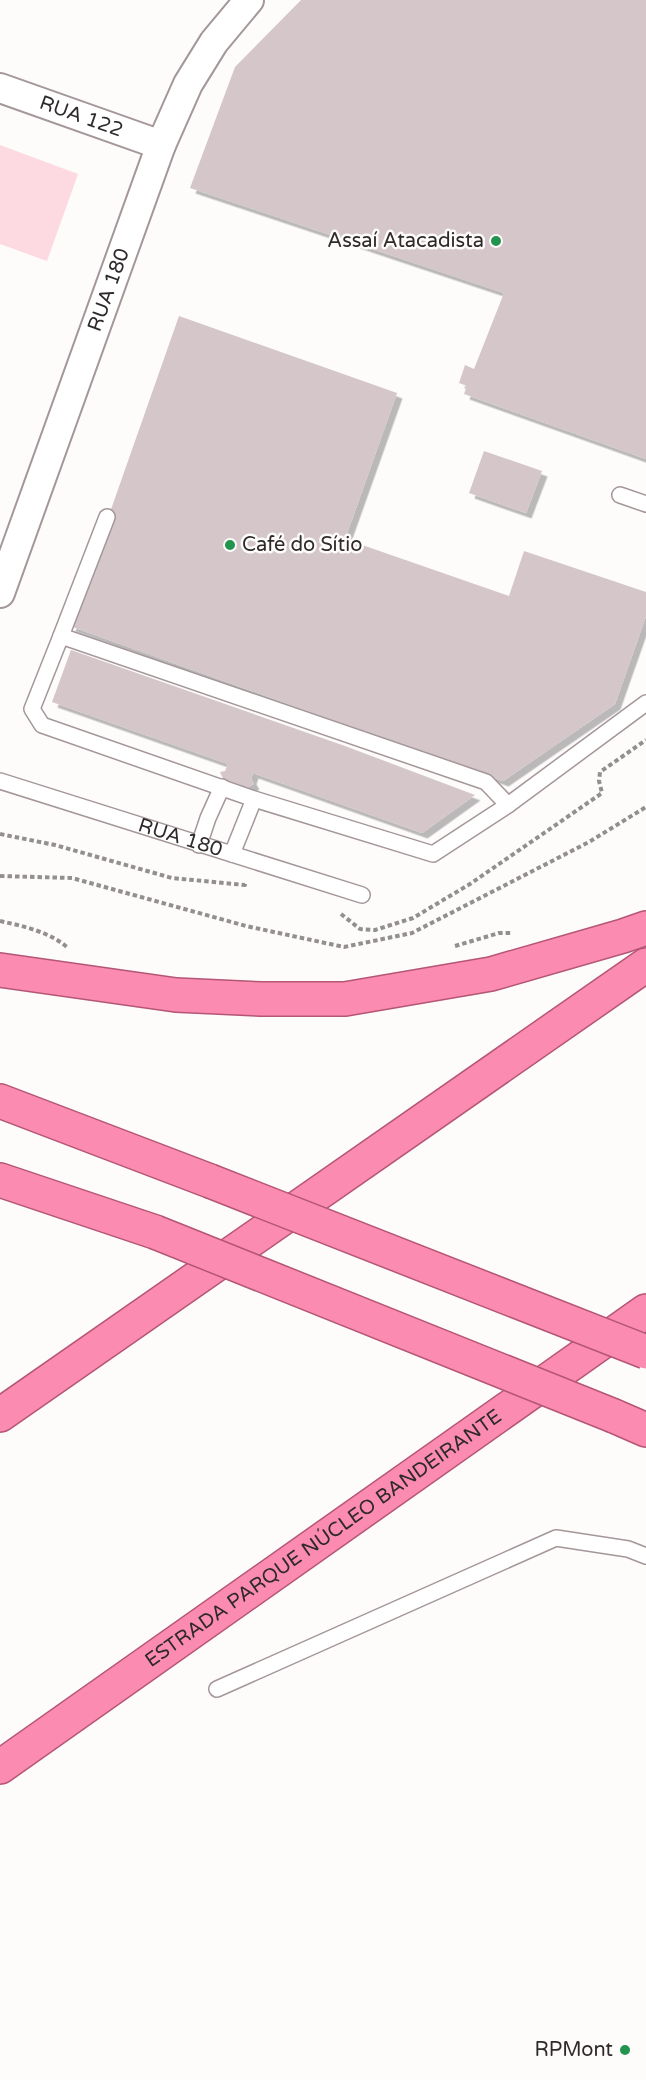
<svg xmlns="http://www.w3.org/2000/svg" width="646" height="2080" viewBox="0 0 646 2080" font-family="'Varela Round',sans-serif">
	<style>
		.green { fill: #fdd9e2 }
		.building { fill: #d4c6c9; filter: url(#shadow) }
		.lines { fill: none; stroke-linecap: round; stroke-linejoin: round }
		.service-casing { stroke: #a4979a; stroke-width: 18 }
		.minor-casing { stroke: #a4979a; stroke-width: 32 }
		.trunk-casing { stroke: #b45675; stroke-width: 36 }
		.path { stroke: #938f90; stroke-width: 4; stroke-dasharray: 4.5 3; stroke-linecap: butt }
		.service { stroke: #fff; stroke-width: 15 }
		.minor { stroke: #fff; stroke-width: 28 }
		.trunk { stroke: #fc8bb2; stroke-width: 33 }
		.trunk-bridge-casing { stroke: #b45675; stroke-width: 36; stroke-linecap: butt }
		.trunk-bridge { stroke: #fc8bb2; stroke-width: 33 }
		.poi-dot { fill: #22944e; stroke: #fefbfb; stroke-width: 2 }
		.labels { text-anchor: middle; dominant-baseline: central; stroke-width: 5; stroke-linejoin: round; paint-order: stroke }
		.street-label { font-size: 20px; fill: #2e292a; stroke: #fefbfb }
		.poi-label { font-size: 20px; fill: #2e292a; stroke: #fefbfb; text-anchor: end }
	</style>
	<defs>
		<filter id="shadow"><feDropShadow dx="5.5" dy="5.5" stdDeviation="0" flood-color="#0004"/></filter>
	</defs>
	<rect width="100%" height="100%" fill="#fefbfb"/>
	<path class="green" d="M 0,145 L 78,174 L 47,261 L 0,244 Z"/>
	<g class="building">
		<path d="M 301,0 L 646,0 L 646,459 L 464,394 L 467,386 L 459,383 L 465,365 L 474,369 L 504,293 L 190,188 L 235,67 Z"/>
		<path d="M 179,316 L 397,393 L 345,539 L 509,596 L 524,551 L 646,592 L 646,616 L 615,704 L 503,781 L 70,626 Z"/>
		<path d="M 484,451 L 542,471 L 526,513 L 469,493 Z"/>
		<path d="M 71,650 L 345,746 L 475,795 L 422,833 L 253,773 L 251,779 L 254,784 L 231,796 L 220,772 L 225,771 L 228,764 L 52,702 Z"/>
	</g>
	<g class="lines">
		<defs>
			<g id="service">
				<path d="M 620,495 L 646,504"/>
				<path d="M 61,636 L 486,782 L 508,805 L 433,854 L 254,799 L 42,725 L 32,709 Z"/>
				<path d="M 61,636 L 107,517"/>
				<path id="s1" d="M 0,781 L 362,895"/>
				<path d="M 508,805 L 646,703"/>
				<path d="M 199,845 L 208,818 L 222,787"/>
				<path d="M 232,854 L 254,799"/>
				<path d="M 217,1689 L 556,1538 L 628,1549 L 646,1556"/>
			</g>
			<g id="minor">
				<path id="s2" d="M 0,88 L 161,145"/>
				<path id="s3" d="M 0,593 L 161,145 L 188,84 L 214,42 L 249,0"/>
			</g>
			<g id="trunk">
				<path d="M 0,970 L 176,995 L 261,999 L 345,999 L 491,974 L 623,936 L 646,928"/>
				<path d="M 0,1101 L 210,1181"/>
				<path d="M 0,1180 L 155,1232"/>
				<path d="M 0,1415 L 646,965"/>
				<path d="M 614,1416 L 646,1430"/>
				<path id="s4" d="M 0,1767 L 646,1311"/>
			</g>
		</defs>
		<use href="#service" class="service-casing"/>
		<use href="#minor" class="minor-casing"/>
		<use href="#trunk" class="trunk-casing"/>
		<g class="path">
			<path d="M 0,834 L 55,845 L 172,878 L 245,885 L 245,881"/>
			<path d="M 0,876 L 72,878 L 246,926 L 344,947 L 412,933 L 589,842 L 646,807"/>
			<path d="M 341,914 L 360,929 L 375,930 L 413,918 L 470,884 L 602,793 L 599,781 L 600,772 L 646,740"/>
			<path d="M 0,921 C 23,926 50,932 68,948"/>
			<path d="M 455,946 L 499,933 L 512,933"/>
		</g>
		<use href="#service" class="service"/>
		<use href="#minor" class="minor"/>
		<use href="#trunk" class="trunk"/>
		<defs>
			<g id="trunk-bridge">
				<path d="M 210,1181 L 646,1352"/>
				<path d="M 155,1232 L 614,1416"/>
			</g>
		</defs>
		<use href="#trunk-bridge" class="trunk-bridge-casing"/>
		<use href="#trunk-bridge" class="trunk-bridge"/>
	</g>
	<g class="poi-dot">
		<circle cx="496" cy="241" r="6"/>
		<circle cx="230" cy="545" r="6"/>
		<circle cx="625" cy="2050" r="6"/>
	</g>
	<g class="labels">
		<g class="street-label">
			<text stroke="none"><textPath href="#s2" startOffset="86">RUA 122</textPath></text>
			<text stroke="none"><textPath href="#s3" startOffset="322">RUA 180</textPath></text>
			<text stroke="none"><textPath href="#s1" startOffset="189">RUA 180</textPath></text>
			<text stroke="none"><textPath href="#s4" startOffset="396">ESTRADA PARQUE NÚCLEO BANDEIRANTE</textPath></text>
		</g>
		<g class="poi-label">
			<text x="484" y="241">Assaí Atacadista</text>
			<text x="242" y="545" text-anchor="start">Café do Sítio</text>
			<text x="613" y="2050">RPMont</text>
		</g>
	</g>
</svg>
